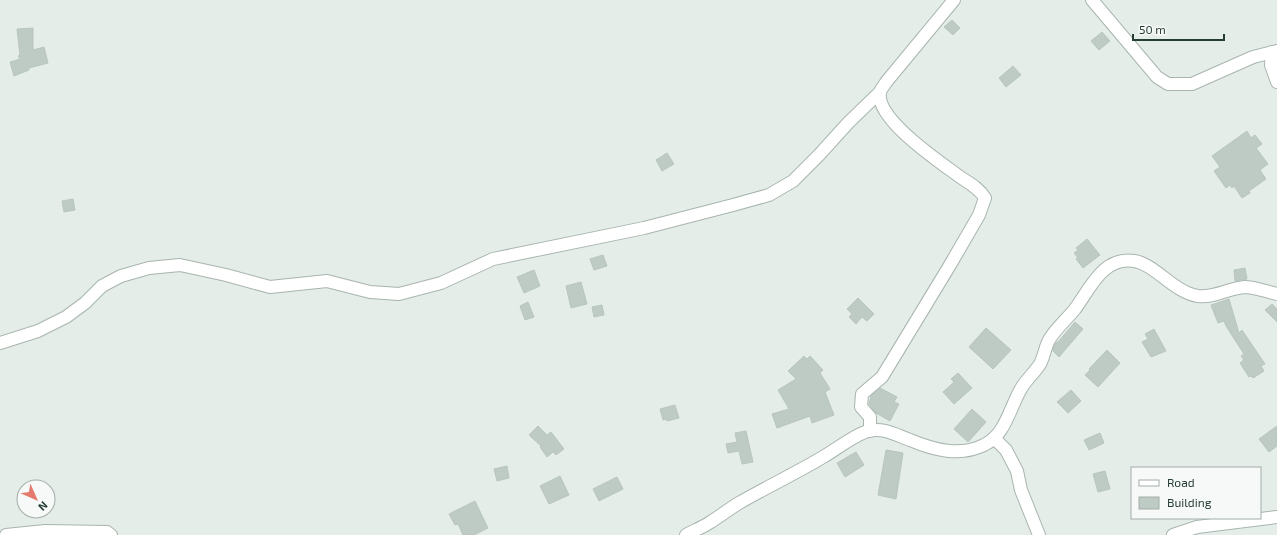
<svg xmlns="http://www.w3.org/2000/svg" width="1277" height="535" viewBox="0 0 1277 535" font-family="'Exo 2',sans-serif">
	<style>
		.building { fill: #becac4; stroke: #b8c6be }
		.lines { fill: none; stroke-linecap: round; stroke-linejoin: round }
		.minor-casing { stroke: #a8b5ae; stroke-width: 14 }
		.minor { stroke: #fff; stroke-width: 12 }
	</style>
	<rect width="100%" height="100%" fill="#e5ede8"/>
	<g class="building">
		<path d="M 952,20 L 960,28 L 953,35 L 944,27 Z"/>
		<path d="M 33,28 L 33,50 L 44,47 L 48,63 L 29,68 L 29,70 L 14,76 L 10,62 L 20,59 L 18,56 L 20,55 L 17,29 Z"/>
		<path d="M 1102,32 L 1110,41 L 1099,50 L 1091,41 Z"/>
		<path d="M 1013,66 L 1021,75 L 1006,87 L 999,78 Z"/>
		<path d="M 1247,131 L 1251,138 L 1255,135 L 1262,144 L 1256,148 L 1268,164 L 1260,170 L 1266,179 L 1249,191 L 1250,193 L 1242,198 L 1234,186 L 1232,188 L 1230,185 L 1226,188 L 1214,171 L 1220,167 L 1212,156 Z"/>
		<path d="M 667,153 L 674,164 L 662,171 L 656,160 Z"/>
		<path d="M 73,199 L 75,210 L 64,212 L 62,201 Z"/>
		<path d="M 1087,239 L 1100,255 L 1083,268 L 1076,259 L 1078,258 L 1074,253 L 1078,250 L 1076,248 Z"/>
		<path d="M 603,255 L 607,266 L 594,270 L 590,259 Z"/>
		<path d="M 1245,268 L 1247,279 L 1235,281 L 1234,270 Z"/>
		<path d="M 534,270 L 540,286 L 524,293 L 517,277 Z"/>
		<path d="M 581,282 L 587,304 L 571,308 L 566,286 Z"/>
		<path d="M 858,298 L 874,314 L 867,321 L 862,317 L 856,324 L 849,317 L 852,314 L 847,309 Z"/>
		<path d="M 1229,299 L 1239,333 L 1242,330 L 1265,364 L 1261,366 L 1264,371 L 1253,378 L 1251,376 L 1249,377 L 1240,363 L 1244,360 L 1241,356 L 1244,354 L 1226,326 L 1224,321 L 1218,323 L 1211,305 Z"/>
		<path d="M 528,302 L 534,317 L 525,320 L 520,306 Z"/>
		<path d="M 1272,304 L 1277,309 L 1277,322 L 1265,310 Z"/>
		<path d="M 602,305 L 604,315 L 594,317 L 592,307 Z"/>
		<path d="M 1075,322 L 1083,329 L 1059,357 L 1053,351 L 1054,346 L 1057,342 L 1058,342 Z"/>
		<path d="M 986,328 L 1011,350 L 993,369 L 969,347 Z"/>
		<path d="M 1154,329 L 1166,351 L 1151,357 L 1142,342 L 1148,339 L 1145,334 Z"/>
		<path d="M 1107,350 L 1120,363 L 1098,387 L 1085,375 L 1090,370 L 1089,369 Z"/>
		<path d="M 804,356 L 807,359 L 810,356 L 823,370 L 820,373 L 830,389 L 825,392 L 834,415 L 812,423 L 810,416 L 777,428 L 772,414 L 789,409 L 778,390 L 796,379 L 788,371 Z"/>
		<path d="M 958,373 L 972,388 L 954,404 L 943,392 L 954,382 L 951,379 Z"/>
		<path d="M 880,388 L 897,397 L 894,402 L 899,404 L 890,421 L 876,413 L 869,404 L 871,396 Z"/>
		<path d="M 1071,390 L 1081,401 L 1068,413 L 1057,402 Z"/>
		<path d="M 675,405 L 679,418 L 667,421 L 666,419 L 663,420 L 660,409 Z"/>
		<path d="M 972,409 L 986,422 L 968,442 L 954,429 Z"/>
		<path d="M 538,426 L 547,435 L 551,432 L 564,449 L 556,455 L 553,452 L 547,457 L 540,447 L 541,446 L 529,435 Z"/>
		<path d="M 1277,426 L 1277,446 L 1269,452 L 1259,439 Z"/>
		<path d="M 746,431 L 753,462 L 742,464 L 739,451 L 728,453 L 726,444 L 737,442 L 735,433 Z"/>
		<path d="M 1100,433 L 1104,443 L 1089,450 L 1084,440 Z"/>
		<path d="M 886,450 L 903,453 L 896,499 L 878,495 Z"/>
		<path d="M 856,452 L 864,465 L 845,477 L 837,463 Z"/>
		<path d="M 507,466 L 509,478 L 497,481 L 494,469 Z"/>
		<path d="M 1105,471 L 1110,489 L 1098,492 L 1093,474 Z"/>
		<path d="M 560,476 L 569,495 L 549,504 L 540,486 Z"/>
		<path d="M 617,477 L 623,489 L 599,501 L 593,489 Z"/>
		<path d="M 475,501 L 488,528 L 474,535 L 463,535 L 458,524 L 455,525 L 449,514 Z"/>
	</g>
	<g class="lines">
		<defs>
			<g id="minor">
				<path d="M 1092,0 L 1157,77 L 1168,84 L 1192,84 L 1253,57 L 1277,51"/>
				<path d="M 1272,52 L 1271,65 L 1277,82"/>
				<path d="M 0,343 L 38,331 L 66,317 L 85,303 L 102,286 L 121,276 L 149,268 L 180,265 L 226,275 L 270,287 L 327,281 L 370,292 L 399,294 L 441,283 L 493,259 L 644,228 L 733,205 L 769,195 L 793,181 L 819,155 L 848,123 L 880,92"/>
				<path d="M 870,431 L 870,417 L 861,407 L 862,394 L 882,377 L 950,265 L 979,215 L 985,198 C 979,188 969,183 960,177 C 940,162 875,119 880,92 C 881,89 885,84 887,81 L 954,0"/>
				<path d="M 994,438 L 1006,450 L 1017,471 L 1021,490 L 1039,535"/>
				<path d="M 6,535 L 45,531 L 107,532 L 111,535"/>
				<path d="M 686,535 C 693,531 701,528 709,523 C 719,517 729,509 739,503 C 767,487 796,473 823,457 C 837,449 854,435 868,431 C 883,427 896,435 910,440 C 934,450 960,457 984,445 C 1006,435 1010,406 1022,387 C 1027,379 1035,372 1040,364 C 1044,357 1045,347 1049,340 C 1055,329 1067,319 1075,309 C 1090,289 1103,256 1134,261 C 1155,264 1173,292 1198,296 C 1214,298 1229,288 1245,287 C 1255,287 1267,292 1277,294"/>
				<path d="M 1173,535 L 1197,527 L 1277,517"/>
			</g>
		</defs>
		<use href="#minor" class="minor-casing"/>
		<use href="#minor" class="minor"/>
	</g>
	<rect x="1131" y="467" width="130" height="52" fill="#f6f9f7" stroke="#a3aea9"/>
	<rect x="1139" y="480" width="20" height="6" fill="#ffffff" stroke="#a3aea9"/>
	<text x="1167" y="487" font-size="12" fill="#263d34">Road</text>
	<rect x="1139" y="497" width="20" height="12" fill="#becac4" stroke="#a3aea9"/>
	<text x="1167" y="507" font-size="12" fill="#263d34">Building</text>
	<g transform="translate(36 499) rotate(135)"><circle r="19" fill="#f6f9f7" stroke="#a3aea9"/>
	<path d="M0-3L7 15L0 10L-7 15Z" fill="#e37a6d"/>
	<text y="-6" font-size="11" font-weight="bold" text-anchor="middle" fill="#263d34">N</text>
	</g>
	<path d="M1133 34v6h91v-6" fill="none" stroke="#263d34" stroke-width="2"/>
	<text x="1139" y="34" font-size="12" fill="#263d34" stroke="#f6f9f7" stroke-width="3" paint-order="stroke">50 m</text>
</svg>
